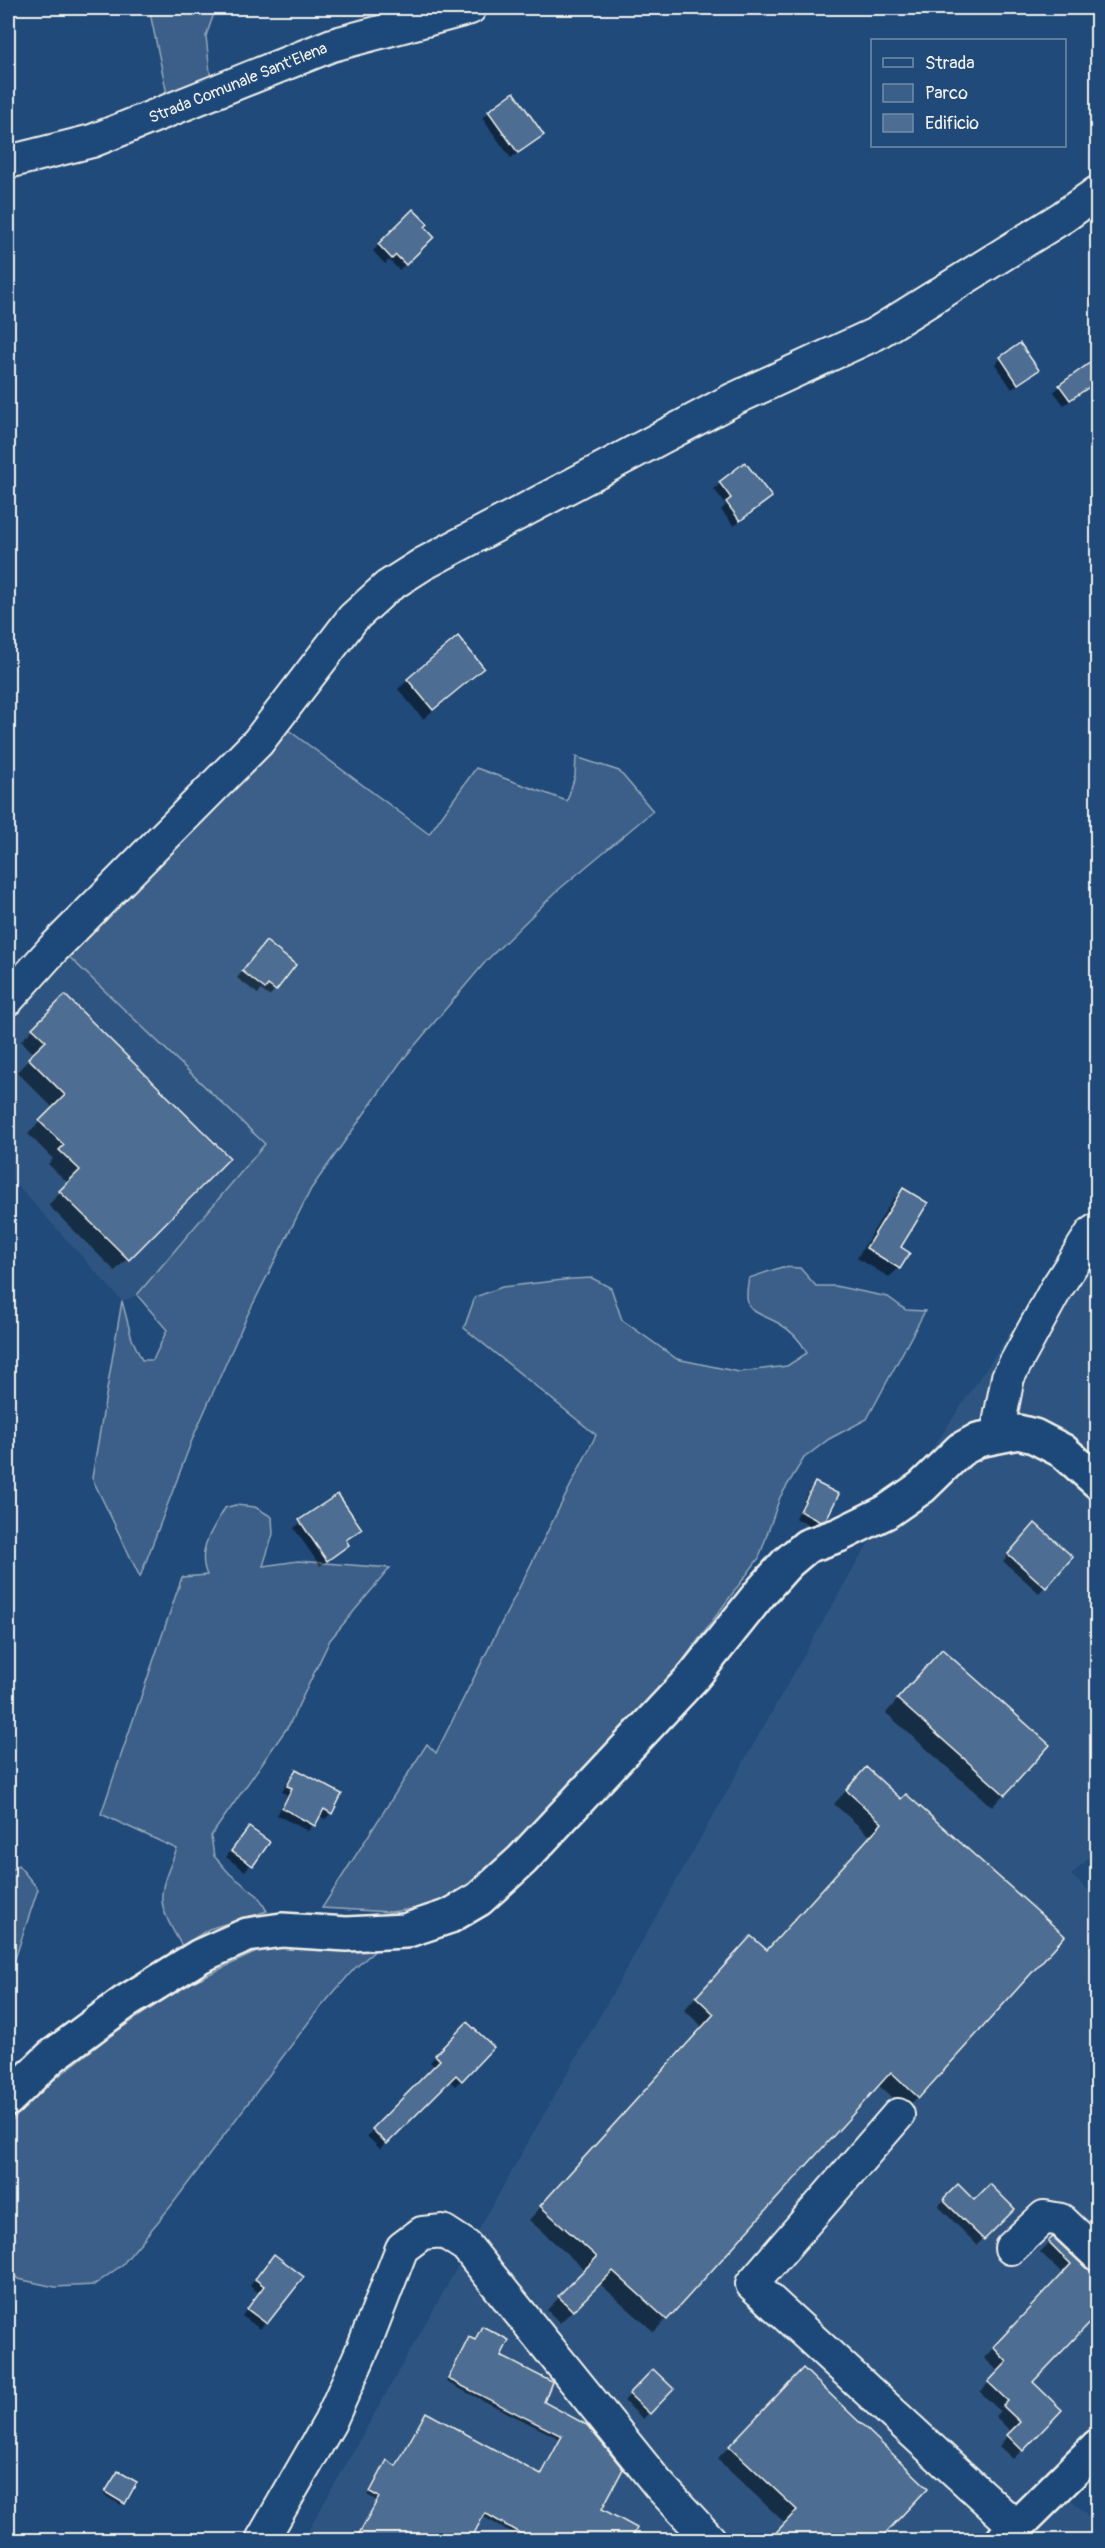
<svg xmlns="http://www.w3.org/2000/svg" width="1105" height="2548" viewBox="0 0 1105 2548" font-family="Pangolin,sans-serif">
	<style>
		.built { fill: #2d5581 }
		.green { fill: #3a5f88; stroke: #97a8b8; stroke-width: 1.5 }
		.shadow { fill: #0007 }
		.building { fill: #4d6e92; stroke: #f4f1e8; stroke-width: 1.5 }
		.lines { fill: none; stroke-linecap: round; stroke-linejoin: round }
		.minor-casing { stroke: #f4f1e8; stroke-width: 36 }
		.major-casing { stroke: #f4f1e8; stroke-width: 38 }
		.minor { stroke: #1f4a7a; stroke-width: 32 }
		.major { stroke: #1f4a7a; stroke-width: 33 }
		.labels { text-anchor: middle; dominant-baseline: central; stroke-width: 5; stroke-linejoin: round; paint-order: stroke }
		.street-label { font-size: 16px; fill: #f4f1e8; stroke: #1f4a7a }
	</style>
	<rect width="100%" height="100%" fill="#1f4a7a"/>
	<filter id="ink" filterUnits="userSpaceOnUse"><feTurbulence type="fractalNoise" baseFrequency=".0167" numOctaves="2"/><feDisplacementMap in="SourceGraphic" scale="12" xChannelSelector="R" yChannelSelector="G"/><feConvolveMatrix kernelMatrix="1 2 1 2 8 2 1 2 1" color-interpolation-filters="sRGB"/></filter>
	<g filter="url(#ink)">
		<g class="built">
			<path d="M 62,950 L 266,1144 L 137,1295 L 122,1301 L 8,1175 L 8,1009 Z"/>
			<path d="M 1097,1203 L 1098,1849 L 1071,1875 L 1098,1899 L 1097,2428 L 986,2540 L 303,2540 L 859,1558 Z"/>
			<path d="M 1066,2495 L 1097,2524 L 1097,2540 L 1022,2540 Z"/>
		</g>
		<g class="green">
			<path d="M 149,8 L 216,8 L 206,36 L 211,82 L 168,99 Z"/>
			<path d="M 276,721 L 429,834 L 476,768 L 567,801 L 575,776 L 576,757 L 619,771 L 653,811 L 557,891 L 487,960 L 400,1063 L 311,1189 L 248,1314 L 194,1435 L 140,1577 L 92,1478 L 122,1301 L 132,1339 L 142,1360 L 153,1360 L 167,1330 L 137,1295 L 265,1144 L 62,950 Z"/>
			<path d="M 782,1267 L 800,1268 L 816,1286 L 835,1286 L 888,1297 L 906,1310 L 925,1311 L 867,1419 L 829,1439 L 804,1458 L 780,1497 L 759,1558 L 653,1701 L 573,1796 L 451,1903 L 391,1912 L 322,1908 L 427,1744 L 436,1753 L 596,1435 L 464,1328 L 475,1297 L 502,1287 L 572,1279 L 592,1278 L 611,1288 L 622,1320 L 677,1359 L 739,1372 L 787,1366 L 807,1353 C 800,1339 791,1330 778,1323 C 752,1309 742,1313 749,1278 Z"/>
			<path d="M 235,1505 L 255,1507 L 272,1517 L 273,1534 L 263,1566 L 298,1561 L 390,1568 L 330,1640 L 289,1725 L 211,1836 L 214,1856 L 230,1874 L 258,1896 L 267,1911 L 209,1929 L 182,1946 C 155,1900 157,1897 177,1849 L 101,1814 L 182,1577 L 207,1575 C 196,1550 212,1530 225,1508 Z"/>
			<path d="M 18,1865 L 38,1889 L 8,1980 L 8,1873 Z"/>
			<path d="M 310,1945 L 377,1949 L 354,1969 L 314,2015 L 171,2206 L 122,2265 L 94,2285 L 55,2287 L 18,2279 L 8,2269 L 8,2125 L 41,2090 L 110,2036 L 184,1986 L 269,1946 Z"/>
		</g>
		<g class="shadow">
			<path d="M 514,94 L 536,140 L 511,158 L 482,118 Z"/>
			<path d="M 413,211 L 423,227 L 432,237 L 399,270 L 389,260 L 385,264 L 373,251 Z"/>
			<path d="M 1098,291 L 1098,313 L 1089,299 Z"/>
			<path d="M 1001,358 L 1037,370 L 1012,389 L 995,364 Z"/>
			<path d="M 1098,381 L 1064,405 L 1054,392 L 1060,386 Z"/>
			<path d="M 745,464 L 764,503 L 734,526 L 721,510 L 726,505 L 714,489 Z"/>
			<path d="M 458,638 L 473,677 L 423,719 L 398,689 Z"/>
			<path d="M 260,949 L 275,990 L 269,996 L 261,990 L 258,994 L 237,978 Z"/>
			<path d="M 65,997 L 228,1158 L 115,1271 L 48,1205 L 69,1184 L 48,1164 L 53,1159 L 28,1134 L 53,1108 L 17,1072 L 34,1054 L 21,1041 Z"/>
			<path d="M 903,1190 L 899,1268 L 889,1277 L 857,1258 L 893,1199 Z"/>
			<path d="M 816,1484 L 825,1519 L 813,1527 L 795,1518 L 809,1490 Z"/>
			<path d="M 337,1496 L 360,1529 L 345,1541 L 347,1545 L 341,1551 L 320,1566 L 294,1528 Z"/>
			<path d="M 1029,1531 L 1071,1557 L 1039,1593 L 1003,1561 Z"/>
			<path d="M 929,1663 L 1004,1794 L 992,1807 L 886,1713 Z"/>
			<path d="M 296,1771 L 331,1813 L 325,1819 L 319,1816 L 308,1831 L 277,1815 L 287,1795 L 282,1792 L 290,1777 Z"/>
			<path d="M 854,1782 L 901,1801 L 918,2097 L 905,2109 L 878,2085 L 654,2332 L 599,2283 L 560,2323 L 547,2310 L 585,2270 L 529,2220 L 703,2027 L 684,2010 L 738,1950 L 766,1951 L 870,1836 L 834,1804 Z"/>
			<path d="M 249,1829 L 268,1843 L 245,1871 L 226,1857 Z"/>
			<path d="M 467,2024 L 492,2047 L 455,2086 L 449,2080 L 380,2149 L 367,2136 L 435,2067 L 430,2062 Z"/>
			<path d="M 958,2187 L 974,2202 L 1013,2209 L 977,2245 L 940,2208 L 939,2205 Z"/>
			<path d="M 1053,2239 L 1085,2269 L 1031,2382 L 1022,2450 L 1013,2459 L 999,2446 L 1011,2432 L 995,2416 L 1000,2411 L 980,2392 L 999,2372 L 984,2358 L 1063,2274 L 1040,2252 Z"/>
			<path d="M 268,2262 L 302,2278 L 260,2329 L 242,2316 L 259,2293 L 250,2286 Z"/>
			<path d="M 482,2328 L 499,2357 L 542,2402 L 586,2426 L 600,2509 L 629,2540 L 520,2540 L 521,2538 L 482,2516 L 468,2540 L 355,2540 L 377,2501 L 367,2495 L 387,2462 L 396,2467 L 540,2476 L 560,2439 L 446,2382 L 466,2342 L 469,2339 L 474,2341 Z"/>
			<path d="M 653,2371 L 672,2389 L 643,2419 L 624,2401 Z"/>
			<path d="M 790,2383 L 926,2488 L 786,2524 L 717,2459 Z"/>
			<path d="M 118,2473 L 124,2503 L 121,2505 L 104,2495 Z"/>
		</g>
		<g class="building">
			<path d="M 514,92 L 544,135 L 518,153 L 488,111 Z"/>
			<path d="M 413,209 L 428,224 L 425,227 L 434,237 L 406,265 L 396,255 L 392,259 L 378,244 Z"/>
			<path d="M 1020,343 L 1039,370 L 1018,384 L 1000,357 Z"/>
			<path d="M 1098,357 L 1098,381 L 1070,400 L 1059,385 Z"/>
			<path d="M 745,462 L 772,497 L 740,521 L 726,502 L 731,498 L 719,482 Z"/>
			<path d="M 458,636 L 484,668 L 433,710 L 407,679 Z"/>
			<path d="M 266,941 L 296,965 L 276,991 L 268,985 L 265,989 L 242,971 Z"/>
			<path d="M 65,995 L 230,1158 L 129,1260 L 59,1191 L 80,1170 L 59,1150 L 64,1145 L 39,1121 L 65,1095 L 28,1058 L 46,1041 L 32,1028 Z"/>
			<path d="M 903,1188 L 928,1203 L 901,1247 L 910,1253 L 900,1269 L 866,1248 Z"/>
			<path d="M 815,1482 L 839,1494 L 826,1520 L 820,1522 L 800,1511 Z"/>
			<path d="M 338,1494 L 362,1529 L 346,1540 L 349,1545 L 327,1561 L 299,1520 Z"/>
			<path d="M 1035,1523 L 1073,1557 L 1046,1588 L 1008,1554 Z"/>
			<path d="M 942,1649 L 1050,1745 L 1005,1795 L 897,1699 Z"/>
			<path d="M 866,1767 L 901,1799 L 906,1794 L 1065,1936 L 919,2098 L 891,2072 L 667,2320 L 613,2271 L 573,2311 L 558,2296 L 597,2257 L 540,2206 L 714,2014 L 696,1997 L 751,1936 L 767,1950 L 882,1823 L 846,1790 Z"/>
			<path d="M 296,1769 L 342,1794 L 332,1814 L 324,1809 L 315,1826 L 282,1808 L 292,1788 L 287,1786 Z"/>
			<path d="M 249,1827 L 270,1842 L 253,1866 L 231,1851 Z"/>
			<path d="M 467,2022 L 494,2047 L 462,2081 L 456,2075 L 387,2144 L 372,2129 L 440,2060 L 435,2055 Z"/>
			<path d="M 958,2184 L 974,2200 L 990,2184 L 1015,2209 L 984,2240 L 945,2202 L 944,2198 Z"/>
			<path d="M 1053,2237 L 1086,2268 L 1098,2272 L 1098,2314 L 1033,2382 L 1062,2410 L 1023,2451 L 1007,2435 L 1020,2422 L 1003,2406 L 1008,2401 L 988,2382 L 1007,2362 L 993,2347 L 1071,2264 L 1048,2241 Z"/>
			<path d="M 274,2254 L 304,2277 L 267,2324 L 247,2309 L 264,2286 L 255,2279 Z"/>
			<path d="M 482,2326 L 509,2340 L 501,2356 L 552,2382 L 544,2402 L 587,2425 L 623,2469 L 602,2509 L 637,2528 L 631,2541 L 520,2541 L 523,2535 L 485,2513 L 470,2541 L 355,2541 L 379,2497 L 370,2492 L 387,2460 L 396,2466 L 426,2412 L 541,2475 L 562,2436 L 448,2379 L 469,2337 L 475,2340 Z"/>
			<path d="M 803,2368 L 928,2488 L 878,2541 L 768,2541 L 797,2510 L 729,2446 Z"/>
			<path d="M 653,2369 L 674,2389 L 650,2414 L 629,2394 Z"/>
			<path d="M 118,2471 L 137,2482 L 125,2504 L 105,2492 Z"/>
		</g>
		<g class="lines">
			<defs>
				<g id="minor">
					<path d="M 8,162 L 92,141 L 332,45 L 470,8"/>
					<path d="M 8,999 L 53,949 L 258,742 L 353,618 L 387,587 L 423,564 L 734,399 L 875,334 L 1063,217 L 1098,192"/>
					<path d="M 997,1434 L 1008,1377 L 1056,1289 L 1092,1233 L 1098,1229"/>
					<path d="M 898,2115 L 752,2284 L 1016,2527"/>
					<path d="M 1011,2248 L 1044,2217 L 1061,2220 L 1098,2255"/>
					<path d="M 262,2540 L 330,2422 L 364,2346 L 402,2248 L 422,2233 L 443,2231 L 466,2246 L 658,2484 L 710,2540"/>
				</g>
				<g id="major">
					<path d="M 8,2099 L 51,2057 L 124,2003 L 200,1956 L 247,1935 L 282,1930 L 347,1934 L 405,1931 L 450,1916 L 479,1899 L 522,1860 L 694,1676 L 761,1592 L 787,1563 L 807,1546 L 839,1535 L 886,1512 L 922,1487 L 960,1450 L 978,1440 L 1018,1432 L 1034,1436 L 1063,1451 L 1098,1482"/>
					<path d="M 1003,2540 L 1098,2446"/>
				</g>
			</defs>
			<use href="#minor" class="minor-casing"/>
			<use href="#major" class="major-casing"/>
			<use href="#minor" class="minor"/>
			<use href="#major" class="major"/>
		</g>
	</g>
	<g class="labels">
		<g class="street-label">
			<text transform="translate(238 83) rotate(-22)">Strada Comunale Sant'Elena</text>
		</g>
	</g>
	<rect width="1105" height="2548" fill="none" stroke="#1f4a7a" stroke-width="30"/>
	<rect x="15" y="15" width="1075" height="2518" fill="none" stroke="#f4f1e8" stroke-width="2" filter="url(#ink)"/>
	<rect x="871" y="39" width="195" height="108" fill="#1f4a7a" stroke="#748da6" stroke-width="1.5"/>
	<rect x="883" y="58" width="30" height="9" fill="#1f4a7a" stroke="#748da6" stroke-width="1.5"/>
	<text x="925" y="69" font-size="18" fill="#f4f1e8">Strada</text>
	<rect x="883" y="84" width="30" height="18" fill="#3a5f88" stroke="#748da6" stroke-width="1.5"/>
	<text x="925" y="99" font-size="18" fill="#f4f1e8">Parco</text>
	<rect x="883" y="114" width="30" height="18" fill="#4d6e92" stroke="#748da6" stroke-width="1.5"/>
	<text x="925" y="129" font-size="18" fill="#f4f1e8">Edificio</text>
</svg>
